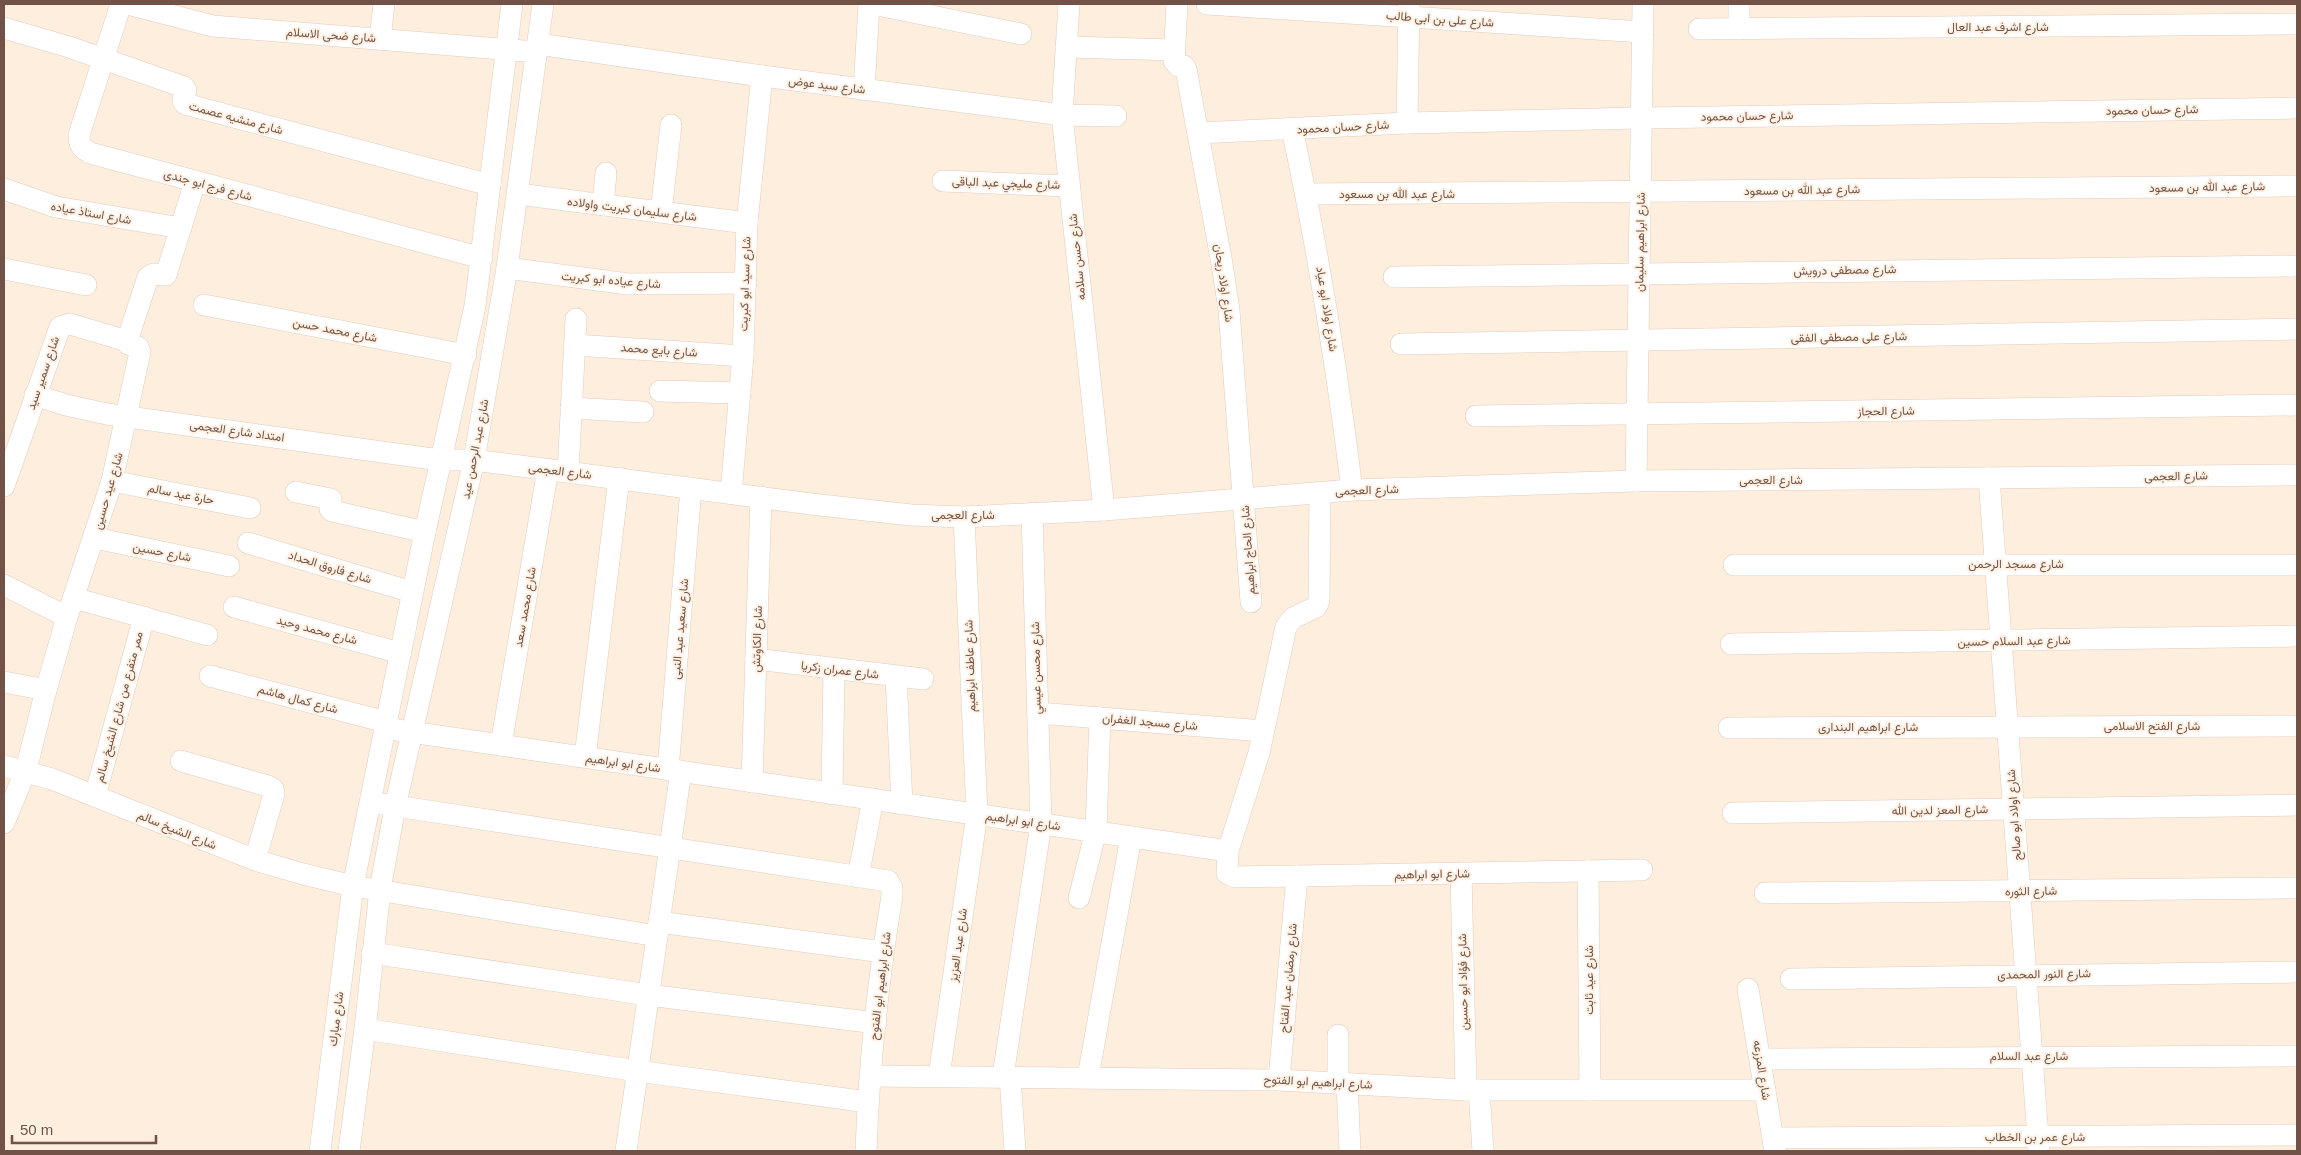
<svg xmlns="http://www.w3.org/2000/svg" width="2301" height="1155" viewBox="0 0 2301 1155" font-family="Arial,Vazirmatn,sans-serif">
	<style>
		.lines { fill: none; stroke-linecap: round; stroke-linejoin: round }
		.minor-casing { stroke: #e2cbbd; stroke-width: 22 }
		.minor { stroke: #fff; stroke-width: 21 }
		.labels { text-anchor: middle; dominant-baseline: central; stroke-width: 4; stroke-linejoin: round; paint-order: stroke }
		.street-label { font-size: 12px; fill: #725246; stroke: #fff2e4 }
	</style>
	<rect width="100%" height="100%" fill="#fdeede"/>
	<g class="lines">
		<defs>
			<g id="minor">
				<path d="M 121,4 L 79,135 C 79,144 81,148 90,153 L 482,258"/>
				<path d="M 128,4 L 213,26 L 537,52"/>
				<path d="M 872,4 L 1021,34"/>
				<path d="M 1069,4 L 1062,115 L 1104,510"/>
				<path d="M 1177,4 L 1174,61 L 1178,66 L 1184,66 L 1186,69 L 1222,264 L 1229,310 L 1251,602"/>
				<path d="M 1207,4 L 1643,32"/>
				<path d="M 4,28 L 69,47 L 184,87 L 186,90 L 183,101 L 185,104 L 490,185"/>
				<path d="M 1699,29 L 2297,24"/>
				<path d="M 1739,29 L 1739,4"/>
				<path d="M 380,39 L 384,4"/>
				<path d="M 538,44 L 762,76 L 1062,115 L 1116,116"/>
				<path d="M 1066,47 L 1175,50"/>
				<path d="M 864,90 L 869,4"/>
				<path d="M 1407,123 L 1409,4"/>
				<path d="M 1292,129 C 1318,249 1337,368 1352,490"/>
				<path d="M 1198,133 L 1407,123 L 1641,118 L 2297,108"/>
				<path d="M 943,181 L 1069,186"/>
				<path d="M 4,189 L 56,207 L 181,228"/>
				<path d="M 518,194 L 747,223"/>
				<path d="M 1306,194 L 2297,186"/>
				<path d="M 603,205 L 606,173"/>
				<path d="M 661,212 L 671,125"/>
				<path d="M 507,268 L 628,284 L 746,283"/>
				<path d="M 4,269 L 86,285"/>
				<path d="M 1394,277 L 2297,266"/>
				<path d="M 204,305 L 466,355"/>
				<path d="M 1401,344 L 2297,329"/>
				<path d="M 575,345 L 743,356"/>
				<path d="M 660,391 L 740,393"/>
				<path d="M 35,395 L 66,405 L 107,414 L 440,460 L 474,460 L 811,504 L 911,515 L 964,517 L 1104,510 L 1352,490 L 1636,481 L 2297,475"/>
				<path d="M 571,408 L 643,412"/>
				<path d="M 1476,416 L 2297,405"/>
				<path d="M 568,472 L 576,319"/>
				<path d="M 1989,478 L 2039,1151"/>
				<path d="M 112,481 L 250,508"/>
				<path d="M 1636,481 L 1643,4"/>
				<path d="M 4,486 L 60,327 L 70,324 L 127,341"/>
				<path d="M 296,492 L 331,499 L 330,509 L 332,511 L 425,532"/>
				<path d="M 1320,492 L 1319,601 L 1316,607 L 1293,618 L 1286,627 L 1259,753 L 1228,851 L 1227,873 L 1235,877 L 1642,870"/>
				<path d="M 731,493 L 743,356 L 747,223 L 762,76"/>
				<path d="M 95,538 L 229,566"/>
				<path d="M 248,543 L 412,592"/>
				<path d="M 1734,565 L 2297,565"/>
				<path d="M 4,585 L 67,617"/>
				<path d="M 74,598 L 207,635"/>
				<path d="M 234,607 L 400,653"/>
				<path d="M 1731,644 L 2297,636"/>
				<path d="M 756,659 L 923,679"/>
				<path d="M 210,676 L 386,722"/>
				<path d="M 896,676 L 902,804"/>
				<path d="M 4,682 L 46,690"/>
				<path d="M 1038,713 L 1263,731"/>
				<path d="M 1729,728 L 2297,726"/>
				<path d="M 397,730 L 1228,851"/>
				<path d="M 501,745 L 548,469"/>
				<path d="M 585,757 L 619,478"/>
				<path d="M 181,761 L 268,786 L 273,789 L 274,794 L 255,860"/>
				<path d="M 4,766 L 52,779 L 255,860 L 303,874 L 353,886 L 657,936"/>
				<path d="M 668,770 L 691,488"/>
				<path d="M 752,782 L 761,497"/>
				<path d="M 832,794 L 834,669"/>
				<path d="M 95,796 L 144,617"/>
				<path d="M 382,804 L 888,881 L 892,888 L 892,896 C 878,980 869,1066 866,1151"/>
				<path d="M 1733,813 L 2297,805"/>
				<path d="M 4,823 L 26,770 L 46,690 L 67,617 L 112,481 L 140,352 L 138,347 L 128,344 L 127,341 L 148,277 L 153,274 L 166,275 L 195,182"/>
				<path d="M 1588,871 L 1590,1090"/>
				<path d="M 1461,873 L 1466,1090"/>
				<path d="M 858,877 L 873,799"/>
				<path d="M 1765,893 L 2297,888"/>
				<path d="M 1079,898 L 1096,831 L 1100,718"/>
				<path d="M 659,922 L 883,952"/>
				<path d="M 372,953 L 648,995 L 876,1023"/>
				<path d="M 1791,979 L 2297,972"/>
				<path d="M 1748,989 L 1775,1151"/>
				<path d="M 365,1029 L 637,1071 L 868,1102"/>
				<path d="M 1338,1035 L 1338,1083"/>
				<path d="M 1760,1059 L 2297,1056"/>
				<path d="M 871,1076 L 1279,1080 L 1466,1090 L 1765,1090"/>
				<path d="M 939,1076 L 977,814 L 964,517"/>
				<path d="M 1003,1076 L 1041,824 L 1032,513"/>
				<path d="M 1010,1076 L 1015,1151"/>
				<path d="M 1088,1077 L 1131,837"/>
				<path d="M 1279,1080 L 1297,876"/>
				<path d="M 1347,1083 L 1350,1151"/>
				<path d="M 1479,1090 L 1483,1151"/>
				<path d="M 1773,1138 L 2297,1135"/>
				<path d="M 320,1151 L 353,886 L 425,532 L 475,306 L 512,4"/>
				<path d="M 349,1151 L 365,1029 L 380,890 L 395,807 L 474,460 L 507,268 L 543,4"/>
				<path d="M 626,1151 L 681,771"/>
			</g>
		</defs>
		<use href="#minor" class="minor-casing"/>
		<use href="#minor" class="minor"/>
	</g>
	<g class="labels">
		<g class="street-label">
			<text transform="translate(1440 19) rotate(4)">شارع على بن ابى طالب</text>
			<text x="1998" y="27">شارع اشرف عبد العال</text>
			<text transform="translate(331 35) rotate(4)">شارع ضحى الاسلام</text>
			<text transform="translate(827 85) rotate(7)">شارع سيد عوض</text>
			<text transform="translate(2152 110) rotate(-1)">شارع حسان محمود</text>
			<text transform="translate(1747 116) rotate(-1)">شارع حسان محمود</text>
			<text transform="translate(236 118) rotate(15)">شارع منشيه عصمت</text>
			<text transform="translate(1343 127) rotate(-3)">شارع حسان محمود</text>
			<text transform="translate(1006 183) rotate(2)">شارع مليجي عبد الباقى</text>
			<text transform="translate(208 185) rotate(15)">شارع فرج ابو جندى</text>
			<text transform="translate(2207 187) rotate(-1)">شارع عبد الله بن مسعود</text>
			<text transform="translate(1802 190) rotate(-1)">شارع عبد الله بن مسعود</text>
			<text x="1397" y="194">شارع عبد الله بن مسعود</text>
			<text transform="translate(632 209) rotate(7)">شارع سليمان كبريت واولاده</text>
			<text transform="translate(91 213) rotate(10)">شارع استاذ عياده</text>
			<text transform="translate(1640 242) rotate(-89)">شارع ابراهيم سليمان</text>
			<text transform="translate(1077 257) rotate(-96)">شارع حسن سلامه</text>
			<text transform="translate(1845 270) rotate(-1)">شارع مصطفى درويش</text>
			<text transform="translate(611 280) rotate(5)">شارع عياده ابو كبريت</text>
			<text transform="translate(1224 283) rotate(82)">شارع اولاد ريحان</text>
			<text transform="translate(745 284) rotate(-88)">شارع سيد ابو كبريت</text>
			<text transform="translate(1327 309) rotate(81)">شارع اولاد ابو عياد</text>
			<text transform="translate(335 330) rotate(11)">شارع محمد حسن</text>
			<text transform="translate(1849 337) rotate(-1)">شارع على مصطفى الفقى</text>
			<text transform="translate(659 350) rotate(4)">شارع بايع محمد</text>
			<text transform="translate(43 373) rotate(-71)">شارع سمير سيد</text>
			<text transform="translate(1886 411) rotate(-1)">شارع الحجاز</text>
			<text transform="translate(237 431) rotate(8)">امتداد شارع العجمى</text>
			<text transform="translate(475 449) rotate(-79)">شارع عبد الرحمن عيد</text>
			<text transform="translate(560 471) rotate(7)">شارع العجمى</text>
			<text transform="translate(2176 476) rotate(-1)">شارع العجمى</text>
			<text x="1771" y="480">شارع العجمى</text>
			<text transform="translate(1367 490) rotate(-2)">شارع العجمى</text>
			<text transform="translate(108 491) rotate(-74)">شارع عيد حسين</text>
			<text transform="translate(181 494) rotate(11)">حارة عيد سالم</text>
			<text x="963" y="515">شارع العجمى</text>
			<text transform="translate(1248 550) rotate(-94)">شارع الحاج ابراهيم</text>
			<text transform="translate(162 552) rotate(11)">شارع حسين</text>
			<text x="2016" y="564">شارع مسجد الرحمن</text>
			<text transform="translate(330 567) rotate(17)">شارع فاروق الحداد</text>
			<text transform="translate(525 607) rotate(-80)">شارع محمد سعد</text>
			<text transform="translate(680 629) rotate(-85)">شارع سعيد عبد النبى</text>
			<text transform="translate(317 630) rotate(15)">شارع محمد وحيد</text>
			<text transform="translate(757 639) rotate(-88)">شارع الكاوتش</text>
			<text transform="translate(2014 641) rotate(-1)">شارع عبد السلام حسين</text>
			<text transform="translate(970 666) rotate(-92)">شارع عاطف ابراهيم</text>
			<text transform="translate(1036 668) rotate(-91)">شارع محسن عيسي</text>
			<text transform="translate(840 670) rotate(7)">شارع عمران زكريا</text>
			<text transform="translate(298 699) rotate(15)">شارع كمال هاشم</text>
			<text transform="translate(119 707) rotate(-75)">ممر متفرع من شارع الشيخ سالم</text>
			<text transform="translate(1150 722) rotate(5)">شارع مسجد الغفران</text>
			<text x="2152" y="726">شارع الفتح الاسلامى</text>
			<text x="1868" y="727">شارع ابراهيم البندارى</text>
			<text transform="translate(623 763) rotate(8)">شارع ابو ابراهيم</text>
			<text transform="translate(1940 810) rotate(-1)">شارع المعز لدين الله</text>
			<text transform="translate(2014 815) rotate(-94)">شارع اولاد ابو صالح</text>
			<text transform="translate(1023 821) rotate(8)">شارع ابو ابراهيم</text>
			<text transform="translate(177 830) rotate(22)">شارع الشيخ سالم</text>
			<text transform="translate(1432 874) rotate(-1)">شارع ابو ابراهيم</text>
			<text transform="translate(2031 891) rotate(-1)">شارع الثوره</text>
			<text transform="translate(958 945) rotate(-82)">شارع عبد العزيز</text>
			<text transform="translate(2044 974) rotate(-1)">شارع النور المحمدى</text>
			<text transform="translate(1288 978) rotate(-85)">شارع رمضان عبد الفتاح</text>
			<text transform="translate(1589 980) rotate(-90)">شارع عيد ثابت</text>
			<text transform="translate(1463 982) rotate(-91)">شارع فؤاد ابو حسين</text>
			<text transform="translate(880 986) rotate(-83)">شارع ابراهيم ابو الفتوح</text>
			<text transform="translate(336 1019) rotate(-83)">شارع مبارك</text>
			<text x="2029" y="1056">شارع عبد السلام</text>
			<text transform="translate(1762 1070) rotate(81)">شارع المزرعه</text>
			<text transform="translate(1318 1082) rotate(3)">شارع ابراهيم ابو الفتوح</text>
			<text x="2035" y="1137">شارع عمر بن الخطاب</text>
		</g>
	</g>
	<rect width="2301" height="1155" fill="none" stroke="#725246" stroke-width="10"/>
	<path d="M12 1135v8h144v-8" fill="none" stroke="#725246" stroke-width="2.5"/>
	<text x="20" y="1135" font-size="15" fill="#725246" stroke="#fff2e4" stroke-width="4" paint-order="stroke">50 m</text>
</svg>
